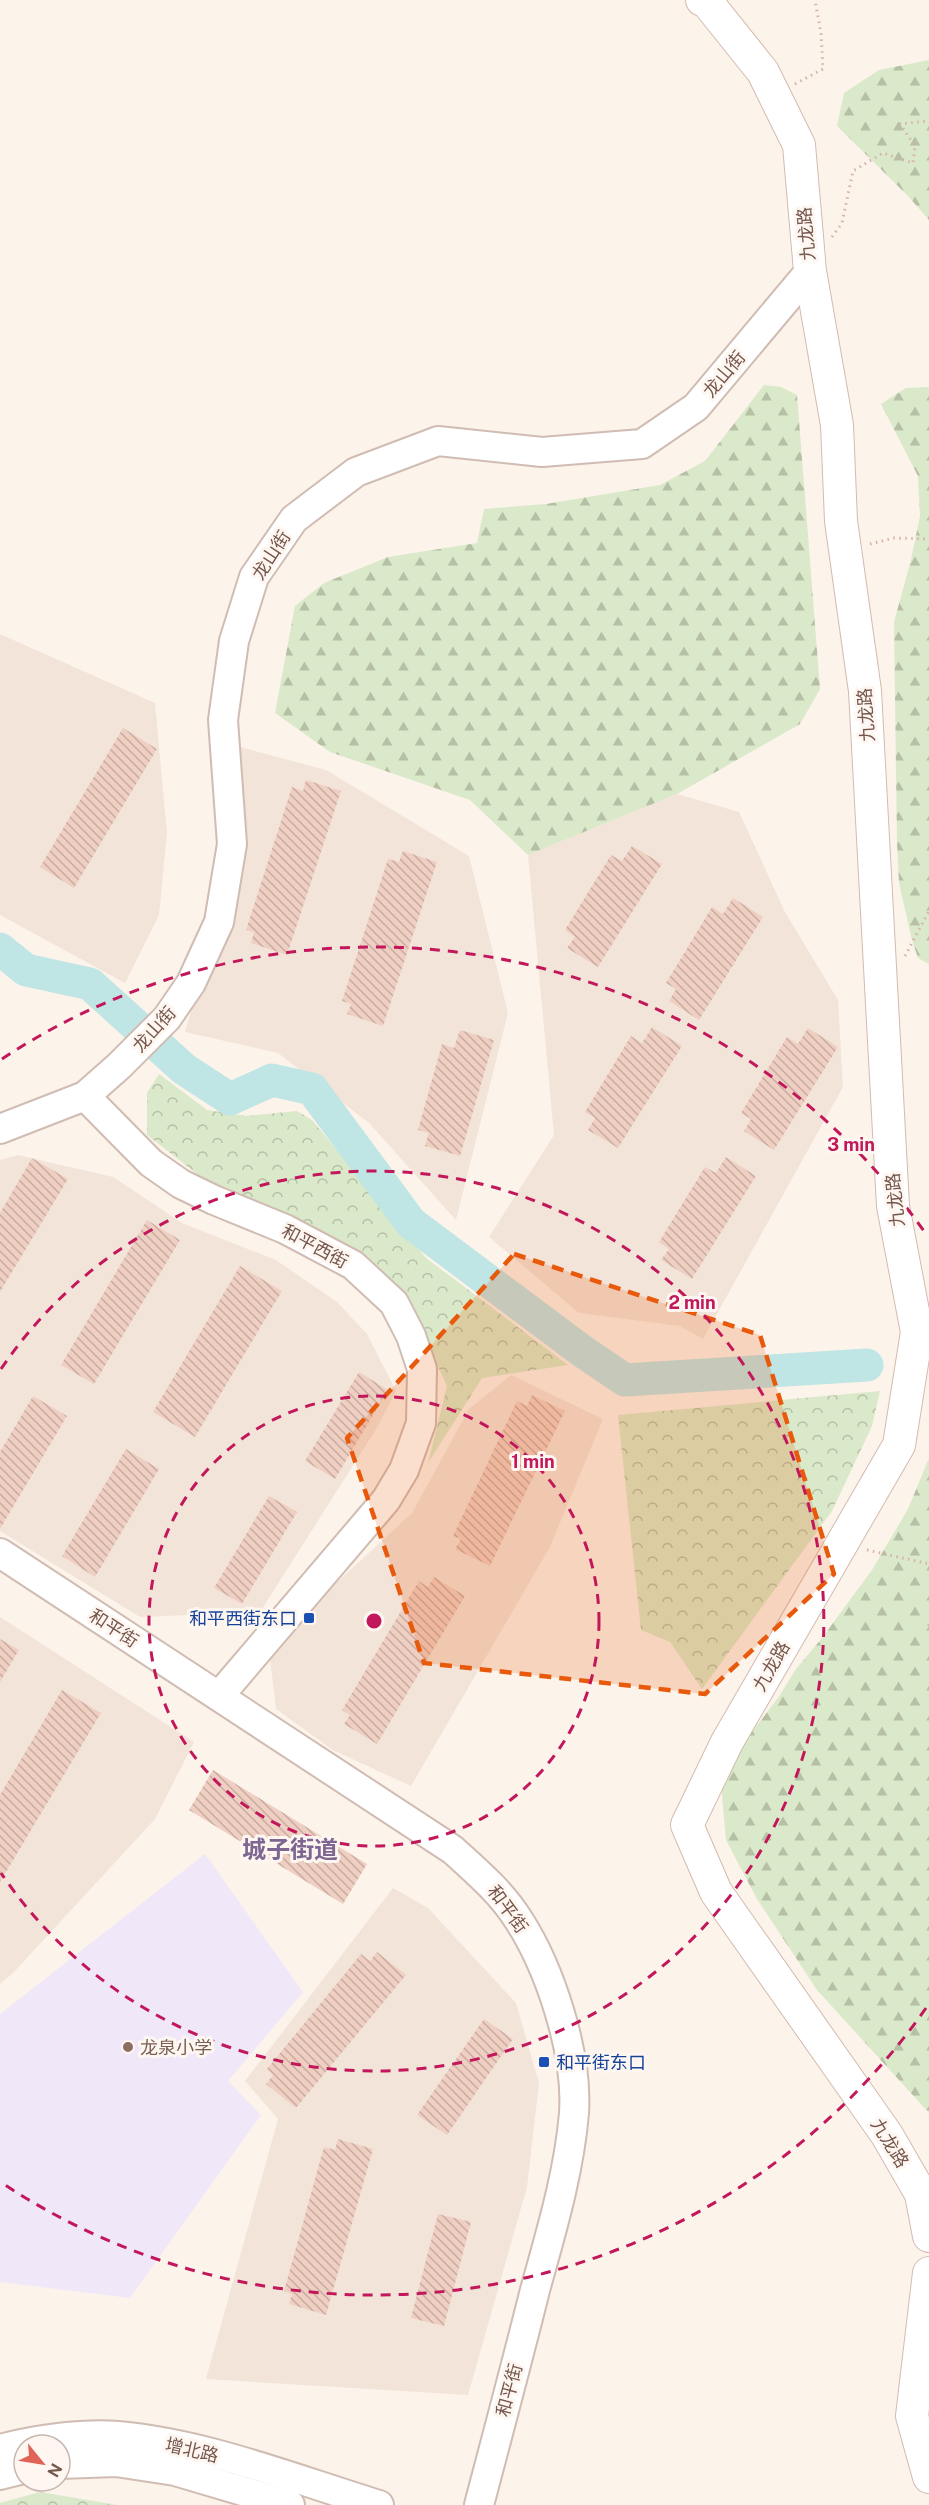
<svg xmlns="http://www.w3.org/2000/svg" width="929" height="2505" viewBox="0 0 929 2505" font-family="'Public Sans','Noto Sans SC',sans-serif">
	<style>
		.residential { fill: #f3e4d9 }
		.education { fill: #f0e7f9 }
		.forest { fill: url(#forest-firs) }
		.park { fill: url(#park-crowns) }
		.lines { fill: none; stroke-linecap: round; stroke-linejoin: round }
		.river { stroke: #bfe5e5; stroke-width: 33 }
		.building { fill: url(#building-back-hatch) }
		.tertiary-casing { stroke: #d0bcb2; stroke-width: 32 }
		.secondary-casing { stroke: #d3bbb0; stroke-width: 34 }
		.path { stroke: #d6b2a6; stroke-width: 3; stroke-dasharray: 1.5 4.5; stroke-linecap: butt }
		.tertiary { stroke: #fff; stroke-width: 28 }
		.secondary { stroke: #fff; stroke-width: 32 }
		.marked { fill: #e8590c; fill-opacity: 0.2; stroke: #e8590c; stroke-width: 4.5; stroke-dasharray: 12 8; stroke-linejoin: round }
		.ring { fill: none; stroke: #c2185b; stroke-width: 3; stroke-dasharray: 10 8 }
		.transit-dot { fill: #1a4fb4; stroke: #fef7f1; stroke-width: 2 }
		.education-dot { fill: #8d6e63; stroke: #fef7f1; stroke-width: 2 }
		.labels { text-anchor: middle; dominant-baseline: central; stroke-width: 6; stroke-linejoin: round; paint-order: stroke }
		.street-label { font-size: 18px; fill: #76574e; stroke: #fef7f1 }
		.transit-label { font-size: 18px; fill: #164399; stroke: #fef7f1; text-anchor: end }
		.education-label { font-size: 18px; fill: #785e54; stroke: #fef7f1; text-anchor: start }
		.district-label { font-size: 24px; font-weight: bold; fill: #7d6691; stroke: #fef7f1 }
		.centre { fill: #c2185b; stroke: #fef7f1; stroke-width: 3 }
		.ring-label { font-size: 18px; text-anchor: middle; font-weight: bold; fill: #c2185b; stroke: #fef7f1; stroke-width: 6; stroke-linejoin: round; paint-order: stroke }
	</style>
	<defs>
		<pattern id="forest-firs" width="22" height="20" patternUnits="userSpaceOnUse" patternTransform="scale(1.5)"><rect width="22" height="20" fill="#dae9c9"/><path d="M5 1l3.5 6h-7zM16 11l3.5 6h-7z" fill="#b5c0a5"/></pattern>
		<pattern id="park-crowns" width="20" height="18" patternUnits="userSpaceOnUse" patternTransform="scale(1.5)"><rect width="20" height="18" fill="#dae9c9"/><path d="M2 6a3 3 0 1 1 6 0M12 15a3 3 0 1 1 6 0" fill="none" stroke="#b5c0a5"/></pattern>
		<pattern id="building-back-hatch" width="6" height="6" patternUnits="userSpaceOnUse" patternTransform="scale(1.5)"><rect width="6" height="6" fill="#f0cfc3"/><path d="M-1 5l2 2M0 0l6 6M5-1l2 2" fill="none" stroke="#c7aba1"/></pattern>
	</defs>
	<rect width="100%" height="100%" fill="#fcf3ea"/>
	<g class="residential">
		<path d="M 0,634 L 155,703 L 167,833 L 159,915 L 125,983 L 0,915 Z"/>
		<path d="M 236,746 L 326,770 L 469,856 L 508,1013 L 456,1220 L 369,1123 L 278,1053 L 185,1032 L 212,940 Z"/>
		<path d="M 677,794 L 739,812 L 785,912 L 838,1000 L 843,1087 L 703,1339 L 680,1326 L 579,1313 L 489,1237 L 554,1135 L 528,855 Z"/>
		<path d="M 18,1155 L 113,1177 L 182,1223 L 276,1260 L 337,1302 L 367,1334 L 396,1391 L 378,1426 L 260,1612 L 140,1617 L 0,1531 L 0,1160 Z"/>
		<path d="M 511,1375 L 603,1419 L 550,1547 L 411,1786 L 333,1750 L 276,1709 L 270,1659 L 332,1587 L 412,1513 L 469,1409 Z"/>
		<path d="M 0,1617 L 194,1742 L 155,1819 L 13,1973 L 0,1984 Z"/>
		<path d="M 393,1888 L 428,1908 L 516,2003 L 539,2083 L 527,2187 L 468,2395 L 206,2379 L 278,2119 L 245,2081 Z"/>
	</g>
	<path class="education" d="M 205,1854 L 303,1992 L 228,2081 L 261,2115 L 130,2298 L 0,2282 L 0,2014 Z"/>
	<g class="forest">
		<path d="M 929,60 L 929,220 L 908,196 L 837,126 L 844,93 L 879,70 Z"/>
		<path d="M 764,385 L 781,387 L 797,395 L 820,689 L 800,724 L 677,794 L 528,855 L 470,800 L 330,752 L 275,713 L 295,606 L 324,583 L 388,557 L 477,543 L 484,509 L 546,504 L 660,485 L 705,461 Z"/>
		<path d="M 929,387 L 929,964 L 918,958 L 912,940 L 899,883 L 897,843 L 894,622 L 911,560 L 920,516 L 918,476 L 881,404 L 906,388 Z"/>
		<path d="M 929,1458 L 929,2113 L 817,1990 L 757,1899 L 726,1840 L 721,1784 L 751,1733 L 778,1698 L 796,1669 L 822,1638 L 872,1570 L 908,1509 Z"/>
	</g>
	<g class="park">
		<path d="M 159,1074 L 207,1110 L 246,1116 L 297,1111 L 312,1120 L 426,1258 L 568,1365 L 482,1378 L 428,1463 L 447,1386 L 420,1328 L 364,1255 L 304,1226 L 223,1194 L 147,1135 L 147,1093 Z"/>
		<path d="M 880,1391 L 872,1426 L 832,1511 L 702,1689 L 670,1642 L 641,1630 L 618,1415 Z"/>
		<path d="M 40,2492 L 117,2505 L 0,2505 L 0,2503 Z"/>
	</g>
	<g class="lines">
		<path class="river" d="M 0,949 L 26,970 L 90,984 L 184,1069 L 230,1099 L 272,1080 L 312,1089 L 411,1223 L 582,1351 L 625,1380 L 867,1365"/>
	</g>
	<g class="building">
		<path d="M 123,728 L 157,749 L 74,888 L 40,867 Z"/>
		<path d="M 306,780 L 341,791 L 287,955 L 251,943 L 254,932 L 246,930 L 292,787 L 303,791 Z"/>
		<path d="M 632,846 L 662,864 L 598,967 L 567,948 L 575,937 L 565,930 L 611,855 L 622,861 Z"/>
		<path d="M 403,851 L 437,862 L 383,1026 L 347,1014 L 351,1004 L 342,1001 L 388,859 L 399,862 Z"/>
		<path d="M 733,898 L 763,917 L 699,1020 L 669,1001 L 676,989 L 666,983 L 712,907 L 723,914 Z"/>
		<path d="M 652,1027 L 682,1046 L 618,1148 L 588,1130 L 595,1118 L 585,1112 L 631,1036 L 642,1043 Z"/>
		<path d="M 808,1028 L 838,1047 L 774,1150 L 744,1131 L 751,1119 L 741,1113 L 787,1037 L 798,1044 Z"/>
		<path d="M 460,1030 L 494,1040 L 460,1156 L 425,1146 L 429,1133 L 418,1130 L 442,1044 L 454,1048 Z"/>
		<path d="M 726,1157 L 756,1176 L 692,1279 L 661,1260 L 669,1249 L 659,1242 L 705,1167 L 716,1173 Z"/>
		<path d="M 32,1158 L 68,1179 L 0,1292 L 0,1213 Z"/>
		<path d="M 147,1220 L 180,1240 L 94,1384 L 61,1365 Z"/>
		<path d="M 240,1266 L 282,1291 L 195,1437 L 153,1412 Z"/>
		<path d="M 359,1372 L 388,1390 L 335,1479 L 305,1461 Z"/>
		<path d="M 532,1395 L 565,1411 L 490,1566 L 455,1549 L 461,1539 L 453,1536 L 517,1401 L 527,1406 Z"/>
		<path d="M 33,1396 L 67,1416 L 0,1529 L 0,1452 Z"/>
		<path d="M 126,1449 L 159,1469 L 95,1577 L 62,1556 Z"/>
		<path d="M 269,1496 L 297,1512 L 242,1604 L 214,1588 Z"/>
		<path d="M 434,1577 L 465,1596 L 377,1744 L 344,1724 L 350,1715 L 342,1710 L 419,1581 L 428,1587 Z"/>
		<path d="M 0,1639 L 19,1650 L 0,1682 Z"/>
		<path d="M 62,1690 L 101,1713 L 0,1882 L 0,1795 Z"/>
		<path d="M 213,1770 L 367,1864 L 343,1904 L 189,1810 Z"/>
		<path d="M 377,1952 L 406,1975 L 296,2108 L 266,2084 L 273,2075 L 267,2069 L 361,1954 L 370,1961 Z"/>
		<path d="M 484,2019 L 513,2039 L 447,2135 L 417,2115 Z"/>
		<path d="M 338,2139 L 373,2149 L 326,2315 L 289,2304 L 292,2294 L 284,2291 L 324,2147 L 335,2150 Z"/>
		<path d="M 438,2214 L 471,2222 L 444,2326 L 411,2318 Z"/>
	</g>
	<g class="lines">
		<defs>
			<g id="tertiary">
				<path d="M 85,1096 L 151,1163 L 181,1184 L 214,1200 L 285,1229 L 353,1265 L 394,1303 L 411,1336 L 422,1369 L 421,1423 L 404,1470 L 386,1500 L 219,1696"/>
				<path d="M 0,1129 L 85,1096 L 119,1066 L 167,1018 L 191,983 L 219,922 L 232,844 L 223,720 L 234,641 L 254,577 L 294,519 L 356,472 L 438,441 L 542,452 L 642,444 L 696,407 L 810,271"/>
				<path d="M 0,1553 L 453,1850 C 476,1871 501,1892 518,1919 C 550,1968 578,2053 574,2113 C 569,2173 551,2232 535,2290 C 517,2362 498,2433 479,2505"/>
				<path d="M 0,2449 C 34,2440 83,2433 118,2436 C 207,2444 294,2479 379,2505"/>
				<path d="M 60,2464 L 116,2462 L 175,2471 L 290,2505"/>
				<path d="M 0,2475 L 24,2469"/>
			</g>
			<g id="secondary">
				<path d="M 702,0 L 707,2 L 763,72 L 799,145 L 810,271 L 837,425 L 841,521 L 865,691 L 893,1206 L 917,1332 L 899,1445 L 727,1742 L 687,1825 L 716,1892 L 887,2135 L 921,2194 L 929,2236"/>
				<path d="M 929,2273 L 912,2416 L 929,2477"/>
			</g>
		</defs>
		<use href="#tertiary" class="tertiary-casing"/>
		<use href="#secondary" class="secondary-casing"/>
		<g class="path">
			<path d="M 795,84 L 823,69 L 821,33 L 815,0"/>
			<path d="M 832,237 L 842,223 L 853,171 L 883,153 L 913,163 L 915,146 L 900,124 L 929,121"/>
			<path d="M 870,544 L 894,538 L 929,539"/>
			<path d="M 905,956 L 929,911"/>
			<path d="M 867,1550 L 929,1564"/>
			<path d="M 929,1624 L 929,1629"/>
		</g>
		<use href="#tertiary" class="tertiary"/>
		<use href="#secondary" class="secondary"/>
	</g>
	<path class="marked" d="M 514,1254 L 760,1335 L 834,1574 L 705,1694 L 424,1663 L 347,1438 Z"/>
	<g class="ring">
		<circle cx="374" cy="1621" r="225"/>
		<path d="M1 1369A450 450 0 1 1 1 1873"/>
		<path d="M926 2008A674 674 0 0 1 2 2183M2 1059A674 674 0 0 1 926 1234"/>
	</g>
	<g class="transit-dot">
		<rect x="303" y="1612" width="12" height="12" rx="3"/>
		<rect x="538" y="2056" width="12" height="12" rx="3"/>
	</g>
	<circle class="education-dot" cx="128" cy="2047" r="6"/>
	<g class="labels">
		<g class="street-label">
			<text transform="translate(806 234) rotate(-95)">九龙路</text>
			<text transform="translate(724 374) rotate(-50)">龙山街</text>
			<text transform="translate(271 555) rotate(-57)">龙山街</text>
			<text transform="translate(866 715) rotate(-94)">九龙路</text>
			<text transform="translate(154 1029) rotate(-48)">龙山街</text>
			<text transform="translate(895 1200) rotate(-96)">九龙路</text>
			<text transform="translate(315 1246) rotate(28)">和平西街</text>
			<text transform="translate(114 1628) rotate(33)">和平街</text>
			<text transform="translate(771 1666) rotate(-60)">九龙路</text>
			<text transform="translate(508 1909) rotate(54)">和平街</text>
			<text transform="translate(890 2143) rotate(58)">九龙路</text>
			<text transform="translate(509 2390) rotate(-75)">和平街</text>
			<text transform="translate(192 2450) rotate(13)">增北路</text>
		</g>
		<g class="transit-label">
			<text x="297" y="1618">和平西街东口</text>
			<text x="556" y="2062" text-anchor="start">和平街东口</text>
		</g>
		<g class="education-label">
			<text x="140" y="2047">龙泉小学</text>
		</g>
		<g class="district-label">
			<text x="290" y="1849">城子街道</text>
		</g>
	</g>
	<circle cx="374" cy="1621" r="9" class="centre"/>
	<g class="ring-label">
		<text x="851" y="1151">3 min</text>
		<text x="692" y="1309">2 min</text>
		<text x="533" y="1468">1 min</text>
	</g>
	<g transform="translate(42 2463) rotate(120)"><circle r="28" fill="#fef7f1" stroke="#c8b7b0" stroke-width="1.5"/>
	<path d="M0-4.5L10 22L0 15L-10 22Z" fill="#df6356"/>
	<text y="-9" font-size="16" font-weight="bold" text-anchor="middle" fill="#76574e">N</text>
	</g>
</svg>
